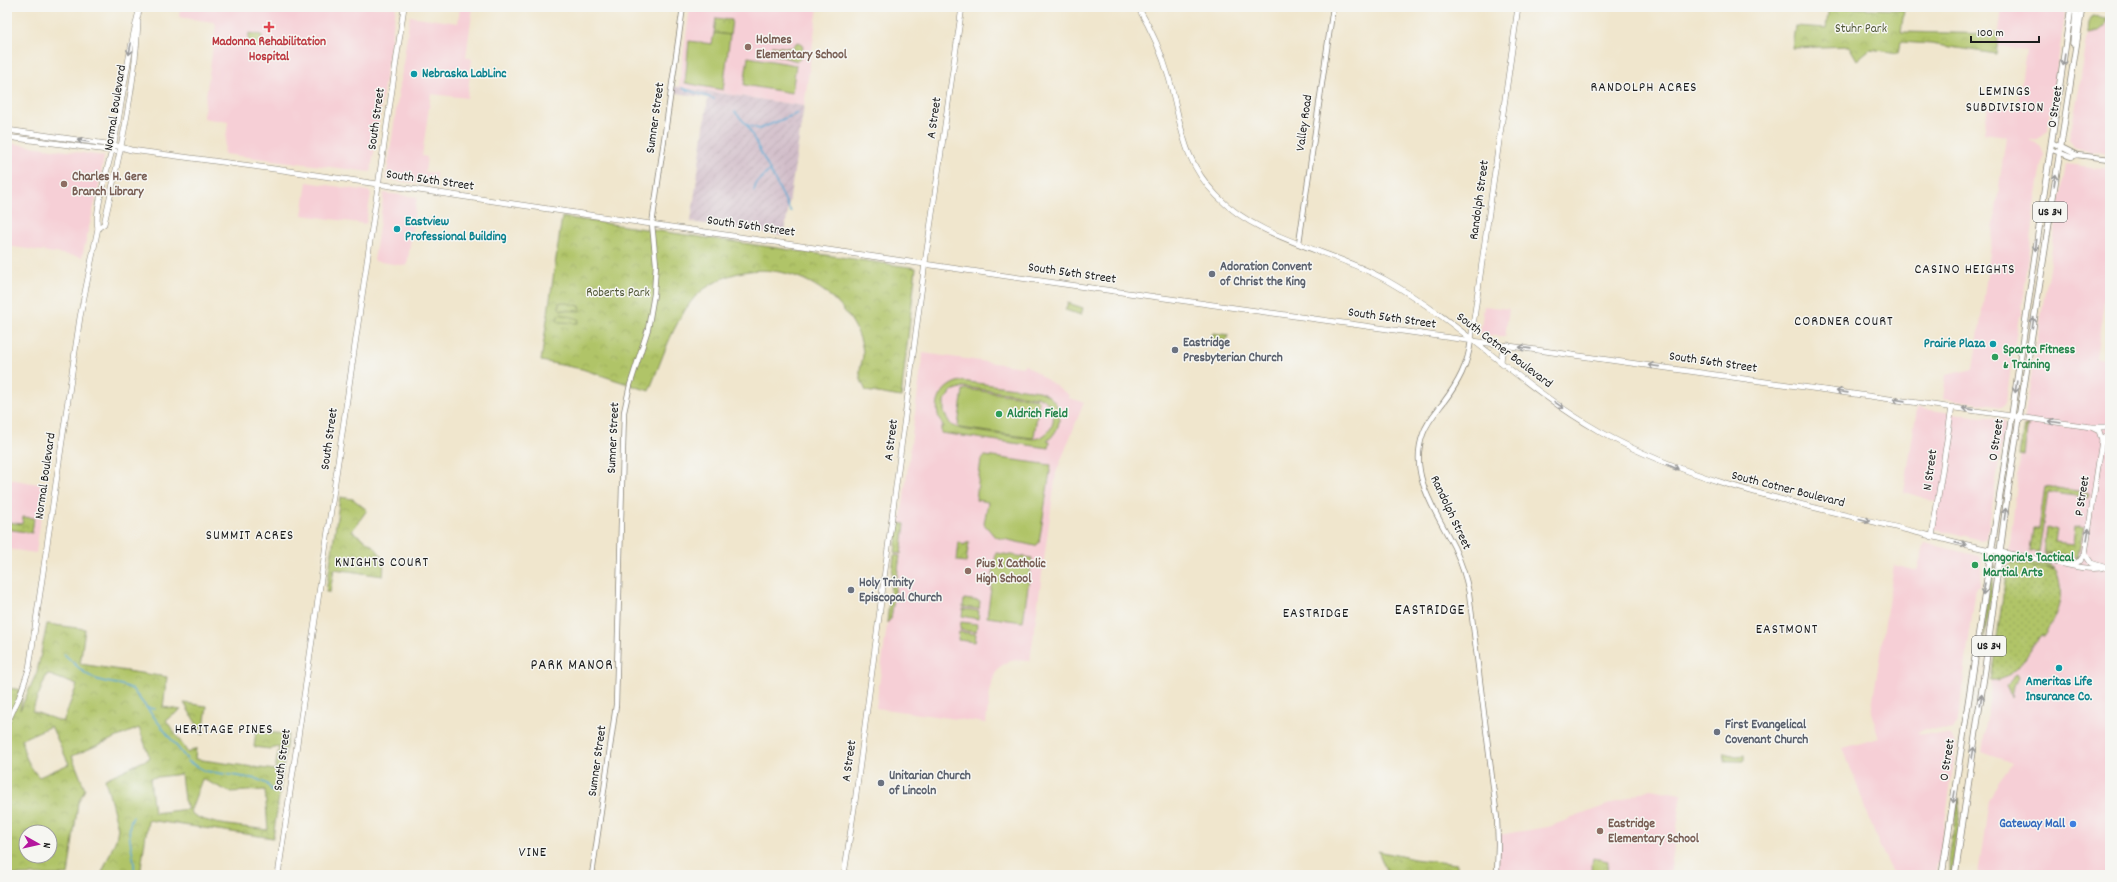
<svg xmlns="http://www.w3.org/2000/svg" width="2117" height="882" viewBox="0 0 2117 882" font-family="Dekko,sans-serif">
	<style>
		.built { fill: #f6cfd6 }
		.industrial { fill: url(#industrial-furrows) }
		.grass { fill: url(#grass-dots); stroke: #667042 }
		.park { fill: url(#park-crowns); stroke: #667042; fill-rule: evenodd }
		.garden { fill: url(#garden-furrows); stroke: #667042 }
		.pitch { fill: #b0c468; stroke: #667042; fill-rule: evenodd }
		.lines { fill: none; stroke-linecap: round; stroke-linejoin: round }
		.stream { stroke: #59a9d3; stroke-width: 1.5 }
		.tertiary-casing { stroke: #868174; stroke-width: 6 }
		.secondary-casing { stroke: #868174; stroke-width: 6 }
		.primary-casing { stroke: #868174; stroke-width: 7 }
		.tertiary { stroke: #fff; stroke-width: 4.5 }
		.secondary { stroke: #fff; stroke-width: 5 }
		.primary { stroke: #fff; stroke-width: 5.5 }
		.oneway { stroke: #999 }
		.health-dot { fill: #e0444e; stroke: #f6f6f2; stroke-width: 1.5 }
		.education-dot { fill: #8d6e63; stroke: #f6f6f2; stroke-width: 1.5 }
		.culture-dot { fill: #0f9aa8; stroke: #f6f6f2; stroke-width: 1.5 }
		.worship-dot { fill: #6b7280; stroke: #f6f6f2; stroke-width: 1.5 }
		.leisure-dot { fill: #2e9e5b; stroke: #f6f6f2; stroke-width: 1.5 }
		.shop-dot { fill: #3f7fe0; stroke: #f6f6f2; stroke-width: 1.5 }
		.labels { text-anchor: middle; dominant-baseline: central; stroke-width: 3; stroke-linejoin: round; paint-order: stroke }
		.shield { fill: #f6f6f2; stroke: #5d5d5c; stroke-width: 1 }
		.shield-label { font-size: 12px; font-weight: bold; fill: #1c1c1c }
		.park-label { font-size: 13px; fill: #505737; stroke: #f6f6f2 }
		.education-label { font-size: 13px; font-weight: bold; fill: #785e54; stroke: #f6f6f2; text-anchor: start }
		.health-label { font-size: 13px; font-weight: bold; fill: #be3a42; stroke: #f6f6f2 }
		.culture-label { font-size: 13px; font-weight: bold; fill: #0d838f; stroke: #f6f6f2; text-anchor: start }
		.street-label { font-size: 13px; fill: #1c1c1c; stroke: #f6f6f2 }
		.worship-label { font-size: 13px; font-weight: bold; fill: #5b616d; stroke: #f6f6f2; text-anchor: start }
		.leisure-label { font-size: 13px; font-weight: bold; fill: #27864d; stroke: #f6f6f2; text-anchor: start }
		.shop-label { font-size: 13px; font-weight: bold; fill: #366cbe; stroke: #f6f6f2; text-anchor: end }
		.neighbourhood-label { font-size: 14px; letter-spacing: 1px; fill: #1c1c1c; stroke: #f6f6f2 }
		.quarter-label { font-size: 15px; letter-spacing: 1px; fill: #1c1c1c; stroke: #f6f6f2 }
	</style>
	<defs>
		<pattern id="industrial-furrows" width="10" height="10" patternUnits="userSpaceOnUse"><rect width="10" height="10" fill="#d1bdc9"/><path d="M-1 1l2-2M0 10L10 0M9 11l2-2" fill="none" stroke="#b3a2ac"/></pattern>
		<pattern id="grass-dots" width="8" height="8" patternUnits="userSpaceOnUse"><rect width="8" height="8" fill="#b0c468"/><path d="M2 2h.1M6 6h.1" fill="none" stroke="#97a85a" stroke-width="1.8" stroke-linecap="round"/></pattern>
		<pattern id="park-crowns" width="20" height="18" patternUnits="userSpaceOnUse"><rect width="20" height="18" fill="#b0c468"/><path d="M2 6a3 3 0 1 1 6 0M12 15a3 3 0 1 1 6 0" fill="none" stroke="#97a85a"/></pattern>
		<pattern id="garden-furrows" width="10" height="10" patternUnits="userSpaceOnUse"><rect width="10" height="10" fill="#b0c468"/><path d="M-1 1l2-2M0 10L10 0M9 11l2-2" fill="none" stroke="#97a85a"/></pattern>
	</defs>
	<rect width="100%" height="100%" fill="#f6f6f2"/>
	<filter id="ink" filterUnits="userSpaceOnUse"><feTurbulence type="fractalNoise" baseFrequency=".025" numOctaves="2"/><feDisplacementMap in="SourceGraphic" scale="8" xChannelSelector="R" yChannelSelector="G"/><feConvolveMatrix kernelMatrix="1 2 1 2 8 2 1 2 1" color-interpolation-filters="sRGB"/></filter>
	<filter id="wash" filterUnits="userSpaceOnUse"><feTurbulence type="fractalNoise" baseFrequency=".012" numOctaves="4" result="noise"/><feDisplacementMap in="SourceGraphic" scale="16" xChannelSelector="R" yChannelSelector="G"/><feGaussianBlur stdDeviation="0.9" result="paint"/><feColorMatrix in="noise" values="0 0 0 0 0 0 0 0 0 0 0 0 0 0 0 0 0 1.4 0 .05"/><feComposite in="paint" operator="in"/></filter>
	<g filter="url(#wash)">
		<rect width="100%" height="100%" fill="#f0e6cd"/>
		<g class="built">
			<path d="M 180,7 L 396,7 L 371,172 L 224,154 L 228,122 L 203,118 L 216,25 L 213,22 L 179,17 Z"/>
			<path d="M 460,7 L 473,7 L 466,57 L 472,59 L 467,98 L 431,94 L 422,156 L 427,157 L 425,172 L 436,173 L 435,186 L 386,179 L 410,16 L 458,23 Z"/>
			<path d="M 690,7 L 818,7 L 804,106 L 679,87 Z"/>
			<path d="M 2002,7 L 2060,7 L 2065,14 L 2048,130 L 2038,139 L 2029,140 L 2040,145 L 2044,155 L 2033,216 L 2034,218 L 2021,316 L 2019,316 L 2006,401 L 2005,405 L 2002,405 L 2002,407 L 1943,398 L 1946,375 L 1973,369 L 1981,318 L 2006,136 L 1984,133 L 1988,105 L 2017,109 L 2026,50 L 1997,46 Z"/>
			<path d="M 2107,18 L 2110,19 L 2110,153 L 2091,152 L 2074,147 L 2069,139 L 2079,90 L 2088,33 L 2099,31 L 2105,26 Z"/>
			<path d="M 9,143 L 104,156 L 99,186 L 82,257 L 7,246 L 7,144 Z"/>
			<path d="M 2066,164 L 2110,169 L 2110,261 L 2096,358 L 2110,359 L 2110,875 L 1978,875 L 1989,801 L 1998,782 L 2012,763 L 1982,752 L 2005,587 L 2025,414 Z"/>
			<path d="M 307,182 L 368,191 L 371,193 L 366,224 L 302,215 Z"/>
			<path d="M 384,193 L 417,197 L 407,266 L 374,261 Z"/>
			<path d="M 1484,306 L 1509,309 L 1505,337 L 1480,334 Z"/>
			<path d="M 923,353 L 1023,367 L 1024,364 L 1069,395 L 1068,398 L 1084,402 L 1056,473 L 1030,661 L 1010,660 L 997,669 L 991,685 L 986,723 L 876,708 Z"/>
			<path d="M 1917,408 L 2002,420 L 2005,424 L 1987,538 L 1981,540 L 1933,528 L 1937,502 L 1904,492 Z"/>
			<path d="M 9,479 L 45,485 L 36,553 L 7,549 L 7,494 Z"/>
			<path d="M 1925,543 L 1979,556 L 1982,563 L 1982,571 L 1979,587 L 1976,587 L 1958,720 L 1952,730 L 1923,729 L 1917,733 L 1951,735 L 1956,747 L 1939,864 L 1937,864 L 1935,875 L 1894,875 L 1880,847 L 1843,748 L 1879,738 L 1871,712 L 1894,565 L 1917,571 Z"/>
			<path d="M 1650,789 L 1682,794 L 1670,875 L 1497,875 L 1498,835 L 1548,827 Z"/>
		</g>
		<path class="industrial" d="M 672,86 L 804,106 L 784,236 L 691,222 L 708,98 L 671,92 Z"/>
		<g class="grass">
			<path d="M 2027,424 L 2029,427 L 2025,428 L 2027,429 L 2024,456 L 2019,455 L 2024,426 Z"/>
			<path d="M 2045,486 L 2090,493 L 2089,498 L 2048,492 L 2039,552 L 2030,551 L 2033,529 L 2039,529 Z"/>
			<path d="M 898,523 L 905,524 L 901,554 L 895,553 Z"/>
			<path d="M 2079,526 L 2084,527 L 2078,556 L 2044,552 L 2047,527 L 2057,530 L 2055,542 L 2073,544 L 2075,527 Z"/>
			<path d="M 2044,553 L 2075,558 L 2081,555 L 2078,560 L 2074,561 L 2047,557 Z"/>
			<path d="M 894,555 L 900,556 L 891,619 L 887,623 Z"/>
			<path d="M 2012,561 C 2024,560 2046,561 2055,569 L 2012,563 Z"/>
			<path d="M 2012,563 L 2056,570 C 2066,595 2058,615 2043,636 L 2041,635 C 2029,650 2015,683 1991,680 L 2007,567 Z"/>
			<path d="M 2018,674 L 2020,678 L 2013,687 L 2011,697 L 2006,686 Z"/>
		</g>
		<g class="park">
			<path d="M 1829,7 L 1904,10 L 1901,32 L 1999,34 L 1996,54 L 1931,44 L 1900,42 L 1898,53 L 1870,49 L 1857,60 L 1849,46 L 1792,48 L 1795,26 L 1826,28 Z"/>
			<path d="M 2092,16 L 2107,18 L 2105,26 L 2099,31 L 2088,33 L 2089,22 Z"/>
			<path d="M 716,18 L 732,20 L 730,35 L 714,33 Z"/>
			<path d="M 249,33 L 262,35 L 261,48 L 248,46 Z"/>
			<path d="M 799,42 L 803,47 L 800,59 L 797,61 L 771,54 L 772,46 L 792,48 L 796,43 Z"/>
			<path d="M 562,217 L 916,268 L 901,397 L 866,391 C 864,386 860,380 860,374 C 859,368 863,360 863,354 C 863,345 858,332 854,325 C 829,281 774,258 726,277 C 715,282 702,289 694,298 C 672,324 662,360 649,391 L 582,369 L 541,361 Z"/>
			<path d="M 1213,333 L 1229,335 L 1226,340 L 1212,340 Z"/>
			<path d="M 340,497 L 353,499 L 367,510 L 352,531 C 371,545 387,550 383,576 L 334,569 L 330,592 L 326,592 Z"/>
			<path d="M 23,517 L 34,518 L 32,533 L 7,529 L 7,522 L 22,524 Z"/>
			<path d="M 47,624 L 85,629 L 80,664 L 167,677 L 163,707 L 181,710 L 166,720 L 188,753 L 196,748 L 195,759 L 275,770 L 279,747 L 270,749 L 254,747 L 257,723 L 266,725 L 265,732 L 288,734 L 273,838 L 148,820 L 140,875 L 101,875 L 116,839 L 118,828 L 105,779 L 150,758 L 139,728 L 72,756 L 85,789 L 78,803 L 68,875 L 7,875 L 7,688 L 23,690 L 20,710 L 37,672 ZM 47,674 L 77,685 L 63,722 L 32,711 ZM 51,726 L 69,764 L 39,777 C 30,768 22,752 22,739 ZM 181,774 L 184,800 L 188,809 L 154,813 L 150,778 ZM 202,779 L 230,792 L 265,790 L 268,830 C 249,827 202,825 190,812 ZM 26,832 L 50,832 L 50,856 L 26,856 Z"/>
			<path d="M 184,703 L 207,706 L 203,735 Z"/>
			<path d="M 1725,753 L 1736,756 L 1744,755 L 1744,761 L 1724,761 Z"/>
			<path d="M 1378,851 L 1414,859 L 1457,864 L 1457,875 L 1388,875 Z"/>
			<path d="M 1593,858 L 1608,861 L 1607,872 L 1603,875 L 1590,875 Z"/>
		</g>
		<g class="garden">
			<path d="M 959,541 L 963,545 L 969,542 L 966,562 L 957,561 Z"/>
			<path d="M 1992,566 L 1995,566 L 1984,639 L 1984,617 Z"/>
			<path d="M 1958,798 L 1960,814 L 1951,875 L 1949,875 L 1949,859 Z"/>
		</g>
		<g class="pitch">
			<path d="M 714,33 L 730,35 L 723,90 L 685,83 L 689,41 L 712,44 Z"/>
			<path d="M 748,57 L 796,65 L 792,93 L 744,85 Z"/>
			<path d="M 562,302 L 580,306 L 580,311 L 561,310 L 559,308 L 559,303 Z"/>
			<path d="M 1068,303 L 1083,308 L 1081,315 L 1065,310 Z"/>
			<path d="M 560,314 L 579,319 L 578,323 L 559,322 L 557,320 L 558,316 Z"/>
			<path d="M 961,381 L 1038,391 C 1062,397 1067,426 1047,441 L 1050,442 L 1049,448 L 941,433 L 941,427 L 944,427 C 930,409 939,385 961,381 ZM 964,387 L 1042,398 C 1061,410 1055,437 1033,439 L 961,429 L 951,425 L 944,413 L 944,401 L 952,391 Z"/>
			<path d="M 966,389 L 1037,399 L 1039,401 L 1034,437 L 1032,438 L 960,428 L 958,426 L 963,390 Z"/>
			<path d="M 985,456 L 1051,465 L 1039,543 L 1035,546 L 995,537 L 984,524 L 988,502 L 976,500 L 981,459 Z"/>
			<path d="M 996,553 L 1032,558 L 1023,622 L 987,617 Z"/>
			<path d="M 964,599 L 980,601 L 979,609 L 963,607 Z"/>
			<path d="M 963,609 L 979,611 L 978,619 L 962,616 Z"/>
			<path d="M 961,622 L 977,624 L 976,632 L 960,630 Z"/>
			<path d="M 959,632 L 976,634 L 975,642 L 958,640 Z"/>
		</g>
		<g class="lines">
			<g class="stream">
				<path d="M 682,88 L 714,99"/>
				<path d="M 735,112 L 747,125 L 791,212"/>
				<path d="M 747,125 L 759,129 L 798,113"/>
				<path d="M 754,191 L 756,184 L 769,171"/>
				<path d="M 64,654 C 76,665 86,677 102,681 C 112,684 122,683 132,689 L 189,762 L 205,771 L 257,779 L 267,784 L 274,793"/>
				<path d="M 147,708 L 155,709"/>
				<path d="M 133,816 C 123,834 137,856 134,875"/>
			</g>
		</g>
	</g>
	<g filter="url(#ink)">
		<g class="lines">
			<defs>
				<g id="tertiary">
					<path d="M 2051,142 L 2077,155 L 2110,159"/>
					<path d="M 2050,149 L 2071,157 L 2077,155"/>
					<path d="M 1299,243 L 1333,7"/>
					<path d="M 1471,340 C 1468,365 1458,383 1443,403 C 1436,412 1427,422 1423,434 C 1408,475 1436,511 1454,547 C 1461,562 1466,577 1469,593 L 1497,818 L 1498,844 L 1497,875"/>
					<path d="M 592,875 L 616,705 L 624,412 L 630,385 L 648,329 L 654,294 L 656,264 L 652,224 L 683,7"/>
				</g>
				<g id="secondary">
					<path d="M 1138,7 C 1151,29 1162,53 1169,78 C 1182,124 1181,159 1217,196 C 1260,241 1333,250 1386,280 C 1462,323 1523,388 1599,431 C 1701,488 1815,506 1927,535 C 1969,546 2011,555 2054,562 C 2070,565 2085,570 2101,568"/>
					<path d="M 7,130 L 114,145 L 131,150 L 282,170 L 1013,277 L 2091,427 L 2110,427"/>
					<path d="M 7,137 L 115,151"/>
					<path d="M 98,228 L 104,224 C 119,157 135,90 138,22"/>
					<path d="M 1471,340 L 1518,7"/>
					<path d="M 1501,362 L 1502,353 L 1508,345"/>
					<path d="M 2102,440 L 2110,432"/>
					<path d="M 1932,537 L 1952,407"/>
					<path d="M 2085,554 L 2091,563 L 2110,569"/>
					<path d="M 2071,564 L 2080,561 L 2085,554 L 2102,440 L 2099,431 L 2091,427"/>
					<path d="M 7,723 L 19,698 L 29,669 L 80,317 L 98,228 C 93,212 111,158 115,138 C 123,96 128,53 139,11"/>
					<path d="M 278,875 L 404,7"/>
					<path d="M 844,875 L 855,802 L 924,270 L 962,7"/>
				</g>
				<g id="primary">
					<path d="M 2073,43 L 2076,14 L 2074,7"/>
					<path d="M 1942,875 L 2012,415 L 2071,7"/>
					<path d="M 1955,875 L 1985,669 L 2007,497 L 2082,7"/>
				</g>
			</defs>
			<use href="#tertiary" class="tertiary-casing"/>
			<use href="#secondary" class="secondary-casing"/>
			<use href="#primary" class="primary-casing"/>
			<use href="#tertiary" class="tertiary"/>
			<use href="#secondary" class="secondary"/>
			<use href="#primary" class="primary"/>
		</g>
		<defs><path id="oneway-shaft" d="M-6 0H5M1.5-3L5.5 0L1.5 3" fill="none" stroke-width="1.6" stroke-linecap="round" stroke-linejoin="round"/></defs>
		<g class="oneway">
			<use href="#oneway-shaft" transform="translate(130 49) rotate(101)"/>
			<use href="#oneway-shaft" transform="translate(2064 60) rotate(98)"/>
			<use href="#oneway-shaft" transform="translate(83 141) rotate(-172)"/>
			<use href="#oneway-shaft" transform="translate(2055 180) rotate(-81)"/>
			<use href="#oneway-shaft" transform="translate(2036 245) rotate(97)"/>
			<use href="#oneway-shaft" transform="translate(2033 323) rotate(-82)"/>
			<use href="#oneway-shaft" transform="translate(1525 348) rotate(-172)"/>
			<use href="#oneway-shaft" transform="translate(1654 366) rotate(-172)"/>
			<use href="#oneway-shaft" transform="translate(2016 387) rotate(98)"/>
			<use href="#oneway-shaft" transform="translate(1842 392) rotate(-172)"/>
			<use href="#oneway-shaft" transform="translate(1899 400) rotate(-172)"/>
			<use href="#oneway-shaft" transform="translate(1559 405) rotate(35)"/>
			<use href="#oneway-shaft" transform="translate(1968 409) rotate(-172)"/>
			<use href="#oneway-shaft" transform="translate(2055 422) rotate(-172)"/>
			<use href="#oneway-shaft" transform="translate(1673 467) rotate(23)"/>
			<use href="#oneway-shaft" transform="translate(2005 514) rotate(-83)"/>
			<use href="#oneway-shaft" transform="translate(1865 520) rotate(14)"/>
			<use href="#oneway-shaft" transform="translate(2088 534) rotate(-81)"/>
			<use href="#oneway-shaft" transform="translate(1961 544) rotate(13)"/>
			<use href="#oneway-shaft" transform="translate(1984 589) rotate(100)"/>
			<use href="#oneway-shaft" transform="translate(1981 700) rotate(-82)"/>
			<use href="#oneway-shaft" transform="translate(1973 753) rotate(-81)"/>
			<use href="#oneway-shaft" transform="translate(1954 797) rotate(99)"/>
		</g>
	</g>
	<path class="health-dot" d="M267 21h4v4h4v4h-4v4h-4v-4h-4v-4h4z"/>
	<g class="education-dot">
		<circle cx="748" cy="47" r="4"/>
		<circle cx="64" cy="184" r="4"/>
		<circle cx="968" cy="571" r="4"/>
		<circle cx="1600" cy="831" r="4"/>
	</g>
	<g class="culture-dot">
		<circle cx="414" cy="74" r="4"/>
		<circle cx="397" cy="229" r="4"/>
		<circle cx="1993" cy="344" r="4"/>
		<circle cx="2059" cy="668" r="4"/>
	</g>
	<g class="worship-dot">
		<circle cx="1212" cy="274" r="4"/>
		<circle cx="1175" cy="350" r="4"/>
		<circle cx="851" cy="590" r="4"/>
		<circle cx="1717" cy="732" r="4"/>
		<circle cx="881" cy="783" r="4"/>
	</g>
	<g class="leisure-dot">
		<circle cx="1995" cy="357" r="4"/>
		<circle cx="999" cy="414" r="4"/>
		<circle cx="1975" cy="565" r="4"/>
	</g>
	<circle class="shop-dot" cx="2073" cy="824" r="4"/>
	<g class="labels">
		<g class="shield">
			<rect x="2033" y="202" width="34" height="20" rx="3"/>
			<rect x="1972" y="636" width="34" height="20" rx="3"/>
		</g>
		<g class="shield-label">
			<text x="2050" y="212">US 34</text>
			<text x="1989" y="646">US 34</text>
		</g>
		<g class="park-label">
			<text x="1861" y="29">Stuhr Park</text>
			<text x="618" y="293">Roberts Park</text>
		</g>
		<g class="education-label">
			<text x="756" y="40">Holmes<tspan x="756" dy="15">Elementary School</tspan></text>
			<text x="72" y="177">Charles H. Gere<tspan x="72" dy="15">Branch Library</tspan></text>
			<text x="976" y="564">Pius X Catholic<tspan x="976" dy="15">High School</tspan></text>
			<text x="1608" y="824">Eastridge<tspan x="1608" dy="15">Elementary School</tspan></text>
		</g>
		<g class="health-label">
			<text x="269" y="42">Madonna Rehabilitation<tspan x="269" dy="15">Hospital</tspan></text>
		</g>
		<g class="culture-label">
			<text x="422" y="74">Nebraska LabLinc</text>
			<text x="405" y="222">Eastview<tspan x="405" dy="15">Professional Building</tspan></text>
			<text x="1985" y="344" text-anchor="end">Prairie Plaza</text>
			<text x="2059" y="682" text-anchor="middle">Ameritas Life<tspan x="2059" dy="15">Insurance Co.</tspan></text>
		</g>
		<g class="street-label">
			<text transform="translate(2056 107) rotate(-81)">O Street</text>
			<text transform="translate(116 108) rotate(-81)">Normal Boulevard</text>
			<text transform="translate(656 118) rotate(-82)">Sumner Street</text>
			<text transform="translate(935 118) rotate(-82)">A Street</text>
			<text transform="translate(377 119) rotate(-82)">South Street</text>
			<text transform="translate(1305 123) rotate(-82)">Valley Road</text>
			<text transform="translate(430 181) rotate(8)">South 56th Street</text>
			<text transform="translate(1480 200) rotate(-82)">Randolph Street</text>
			<text transform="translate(751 227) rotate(8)">South 56th Street</text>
			<text transform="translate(1072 274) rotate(8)">South 56th Street</text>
			<text transform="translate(1392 319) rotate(8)">South 56th Street</text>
			<text transform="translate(1504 351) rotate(37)">South Cotner Boulevard</text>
			<text transform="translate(1713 363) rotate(8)">South 56th Street</text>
			<text transform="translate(614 438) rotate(-87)">Sumner Street</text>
			<text transform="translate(330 439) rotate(-82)">South Street</text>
			<text transform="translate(892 440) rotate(-83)">A Street</text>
			<text transform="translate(1997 440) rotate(-81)">O Street</text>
			<text transform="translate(1931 470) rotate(-82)">N Street</text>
			<text transform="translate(46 476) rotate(-82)">Normal Boulevard</text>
			<text transform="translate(1788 490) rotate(14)">South Cotner Boulevard</text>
			<text transform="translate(2083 496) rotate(-81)">P Street</text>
			<text transform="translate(1450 513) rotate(65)">Randolph Street</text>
			<text transform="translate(283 760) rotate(-82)">South Street</text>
			<text transform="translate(1948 760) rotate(-81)">O Street</text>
			<text transform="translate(598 761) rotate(-82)">Sumner Street</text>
			<text transform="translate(850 761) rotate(-82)">A Street</text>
		</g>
		<g class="worship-label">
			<text x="1220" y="267">Adoration Convent<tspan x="1220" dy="15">of Christ the King</tspan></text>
			<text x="1183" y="343">Eastridge<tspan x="1183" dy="15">Presbyterian Church</tspan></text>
			<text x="859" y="583">Holy Trinity<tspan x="859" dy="15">Episcopal Church</tspan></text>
			<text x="1725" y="725">First Evangelical<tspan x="1725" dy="15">Covenant Church</tspan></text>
			<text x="889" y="776">Unitarian Church<tspan x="889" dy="15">of Lincoln</tspan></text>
		</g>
		<g class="leisure-label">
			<text x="2003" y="350">Sparta Fitness<tspan x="2003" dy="15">&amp; Training</tspan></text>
			<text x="1007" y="414">Aldrich Field</text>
			<text x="1983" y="558">Longoria's Tactical<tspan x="1983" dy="15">Martial Arts</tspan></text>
		</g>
		<g class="shop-label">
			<text x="2065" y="824">Gateway Mall</text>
		</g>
		<g class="neighbourhood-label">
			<text x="1644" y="88">RANDOLPH ACRES</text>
			<text x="2005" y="92">LEMINGS<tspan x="2005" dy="16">SUBDIVISION</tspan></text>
			<text x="1965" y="270">CASINO HEIGHTS</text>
			<text x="1844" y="322">CORDNER COURT</text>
			<text x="250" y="536">SUMMIT ACRES</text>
			<text x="382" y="563">KNIGHTS COURT</text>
			<text x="1316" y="614">EASTRIDGE</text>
			<text x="1787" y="630">EASTMONT</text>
			<text x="224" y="730">HERITAGE PINES</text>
			<text x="533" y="853">VINE</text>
		</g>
		<g class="quarter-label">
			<text x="1430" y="611">EASTRIDGE</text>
			<text x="572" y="666">PARK MANOR</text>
		</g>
	</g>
	<rect width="2117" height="882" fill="none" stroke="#f6f6f2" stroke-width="24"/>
	<g transform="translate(38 844) rotate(98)"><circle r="19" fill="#f6f6f2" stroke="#9f9f9c"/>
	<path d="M0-3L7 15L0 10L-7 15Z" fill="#b5179e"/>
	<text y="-6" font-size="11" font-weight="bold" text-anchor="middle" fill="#1c1c1c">N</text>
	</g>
	<path d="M1971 36v6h68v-6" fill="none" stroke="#1c1c1c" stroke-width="2"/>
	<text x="1977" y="36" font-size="12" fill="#1c1c1c" stroke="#f6f6f2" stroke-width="3" paint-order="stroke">100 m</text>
</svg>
